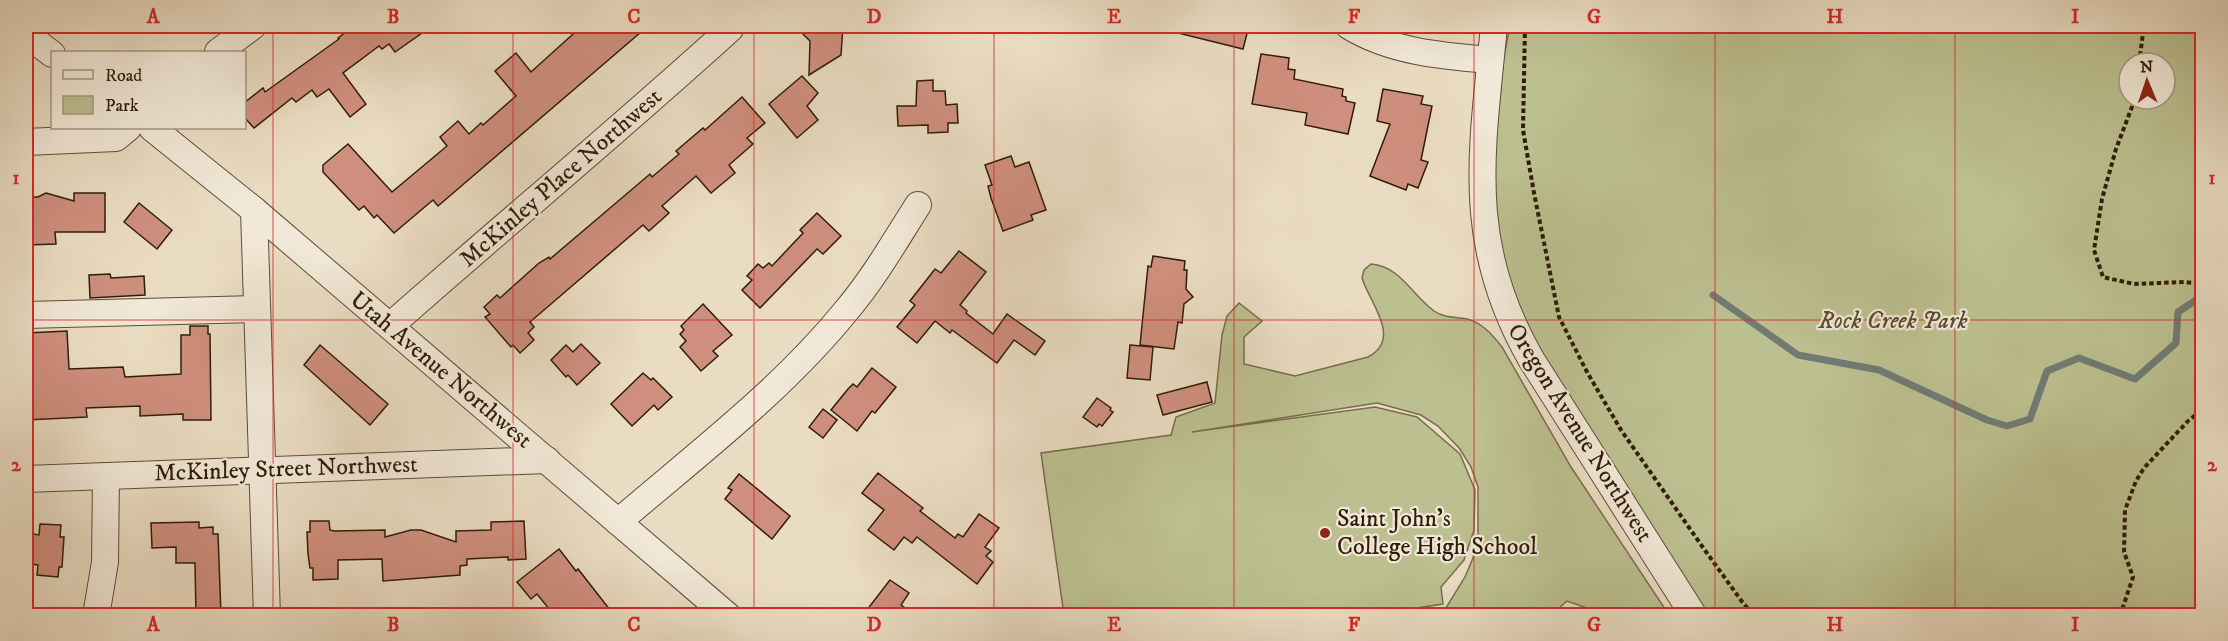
<svg xmlns="http://www.w3.org/2000/svg" width="2228" height="641" viewBox="0 0 2228 641" font-family="'IM FELL DW Pica',serif">
	<style>
		.green { fill: #bcbf90; stroke: #766e4c; stroke-width: 1.5; fill-rule: evenodd }
		.lines { fill: none; stroke-linecap: round; stroke-linejoin: round }
		.stream { stroke: #707b74; stroke-width: 7 }
		.building { fill: #cf8f7e; stroke: #301c09; stroke-width: 1.5 }
		.minor-casing { stroke: #5e4c37; stroke-width: 28 }
		.path { stroke: #301c09; stroke-width: 4; stroke-dasharray: 4.5 3; stroke-linecap: butt }
		.minor { stroke: #f1e8d7; stroke-width: 26 }
		.grid { fill: none; stroke: #d62828; stroke-width: 1.5; stroke-opacity: 0.55 }
		.poi-dot { fill: #8f2418; stroke: #f1e8d7; stroke-width: 2 }
		.labels { text-anchor: middle; dominant-baseline: central; stroke-width: 4.5; stroke-linejoin: round; paint-order: stroke }
		.street-label { font-size: 24px; fill: #301c09; stroke: #f1e8d7 }
		.park-label { font-size: 24px; font-style: italic; fill: #5a4d32; stroke: #f1e8d7 }
		.poi-label { font-size: 24px; fill: #301c09; stroke: #f1e8d7; text-anchor: start }
		.neatline { fill: none; stroke: #d62828; stroke-width: 2 }
		.grid-label { font-size: 20px; text-anchor: middle; font-weight: bold; fill: #d62828 }
	</style>
	<rect width="100%" height="100%" fill="#eadcc2"/>
	<filter id="stains"><feTurbulence type="fractalNoise" baseFrequency=".00333" numOctaves="4"/><feColorMatrix values="0 0 0 0 .2 0 0 0 0 .09 0 0 0 0 .02 0 0 0 .5 -.17"/></filter>
	<radialGradient id="worn" r=".72"><stop offset=".6" stop-color="#630" stop-opacity="0"/><stop offset="1" stop-color="#630" stop-opacity=".3"/></radialGradient>
	<g class="green">
		<path d="M 1510,26 L 2202,26 L 2202,615 L 1705,615 L 1526,329 L 1498,250 L 1494,185 L 1496,136 L 1504,56 ZM 2129,63 L 2165,63 L 2165,99 L 2129,99 Z"/>
		<path d="M 1371,264 C 1400,266 1412,295 1434,311 C 1443,317 1451,317 1461,318 C 1479,319 1492,334 1502,347 L 1571,467 L 1669,615 L 1607,615 L 1567,601 L 1551,615 L 1421,615 L 1423,613 L 1436,613 L 1446,608 L 1465,577 L 1473,558 L 1478,536 L 1478,487 L 1471,467 L 1460,449 L 1438,426 L 1421,415 L 1377,403 L 1192,432 L 1375,407 L 1417,417 L 1460,454 L 1475,490 L 1474,530 L 1464,560 L 1441,587 L 1443,604 L 1364,616 L 1064,615 L 1041,453 L 1171,435 L 1176,417 L 1215,403 L 1222,335 L 1227,316 L 1239,303 L 1262,321 L 1244,337 L 1244,364 L 1295,376 L 1368,357 C 1403,339 1369,302 1362,278 L 1364,270 Z"/>
	</g>
	<g class="lines">
		<path class="stream" d="M 1713,295 L 1798,355 L 1879,370 L 1987,420 L 2007,426 L 2030,419 L 2047,371 L 2079,358 L 2135,379 L 2176,343 L 2178,312 L 2202,296"/>
	</g>
	<g class="building">
		<path d="M 354,26 L 432,26 L 395,52 L 389,44 L 382,49 L 379,46 L 343,73 L 366,104 L 350,117 L 329,89 L 317,97 L 312,90 L 296,102 L 292,98 L 254,128 L 244,117 L 244,103 L 263,88 L 265,92 L 339,39 L 338,38 Z"/>
		<path d="M 582,26 L 648,26 L 438,206 L 433,200 L 394,233 L 377,215 L 374,218 L 364,206 L 359,210 L 323,172 L 323,165 L 348,144 L 392,192 L 447,146 L 440,137 L 458,121 L 469,134 L 481,123 L 483,125 L 516,96 L 495,71 L 516,53 L 531,72 Z"/>
		<path d="M 812,26 L 843,26 L 841,55 L 809,75 L 810,41 L 803,34 L 812,30 Z"/>
		<path d="M 1175,26 L 1249,26 L 1243,49 L 1174,32 Z"/>
		<path d="M 1261,54 L 1289,58 L 1288,69 L 1295,70 L 1294,79 L 1343,89 L 1342,96 L 1346,97 L 1346,101 L 1355,103 L 1348,134 L 1305,125 L 1307,113 L 1252,104 Z"/>
		<path d="M 802,76 L 818,93 L 807,106 L 818,120 L 797,138 L 769,104 Z"/>
		<path d="M 933,80 L 933,91 L 945,91 L 946,105 L 957,104 L 958,123 L 948,123 L 948,132 L 928,133 L 928,125 L 898,126 L 897,106 L 916,106 L 917,81 Z"/>
		<path d="M 1383,89 L 1423,96 L 1421,104 L 1432,106 L 1421,160 L 1428,162 L 1418,188 L 1408,184 L 1406,190 L 1370,176 L 1390,124 L 1377,121 Z"/>
		<path d="M 742,97 L 765,123 L 747,138 L 753,144 L 729,165 L 735,173 L 711,193 L 696,176 L 662,206 L 669,213 L 649,231 L 643,225 L 530,322 L 534,327 L 528,333 L 534,340 L 520,353 L 513,345 L 511,347 L 485,317 L 490,314 L 484,307 L 497,295 L 500,298 L 539,263 L 549,257 L 550,259 L 650,174 L 652,177 L 679,154 L 676,151 L 703,128 L 705,130 Z"/>
		<path d="M 1011,156 L 1015,167 L 1029,162 L 1046,210 L 1031,215 L 1033,220 L 1003,231 L 991,198 L 988,186 L 992,185 L 985,165 Z"/>
		<path d="M 46,193 L 74,201 L 74,193 L 105,193 L 105,232 L 55,232 L 56,244 L 26,245 L 26,197 L 38,197 Z"/>
		<path d="M 139,203 L 172,230 L 157,249 L 124,222 Z"/>
		<path d="M 817,213 L 841,236 L 823,254 L 817,249 L 760,308 L 742,290 L 752,280 L 747,276 L 758,264 L 763,268 L 769,263 L 772,266 L 803,233 L 800,230 Z"/>
		<path d="M 959,251 L 986,272 L 960,305 L 967,311 L 966,313 L 993,334 L 1007,314 L 1045,341 L 1035,355 L 1014,340 L 997,363 L 952,330 L 950,333 L 935,321 L 917,343 L 897,327 L 915,305 L 910,301 L 935,269 L 941,273 Z"/>
		<path d="M 1153,256 L 1185,261 L 1184,270 L 1187,270 L 1186,289 L 1193,297 L 1184,304 L 1182,323 L 1178,322 L 1174,349 L 1140,345 L 1148,266 L 1151,267 Z"/>
		<path d="M 110,274 L 111,278 L 144,276 L 145,295 L 90,298 L 89,275 Z"/>
		<path d="M 703,304 L 732,335 L 713,351 L 718,356 L 701,371 L 680,347 L 686,341 L 680,334 L 684,330 L 681,326 Z"/>
		<path d="M 190,326 L 208,326 L 208,334 L 210,334 L 211,420 L 183,420 L 183,414 L 140,416 L 140,406 L 86,408 L 87,417 L 26,420 L 26,333 L 67,331 L 69,369 L 123,367 L 125,377 L 181,374 L 181,335 L 190,335 Z"/>
		<path d="M 581,344 L 600,363 L 577,385 L 568,375 L 566,377 L 551,360 L 566,345 L 573,352 Z"/>
		<path d="M 320,345 L 388,404 L 370,425 L 304,365 Z"/>
		<path d="M 1130,345 L 1153,347 L 1150,380 L 1127,378 Z"/>
		<path d="M 872,368 L 896,387 L 875,413 L 872,411 L 857,431 L 831,410 L 848,389 L 853,384 L 857,387 Z"/>
		<path d="M 643,373 L 651,380 L 653,378 L 672,397 L 658,410 L 654,405 L 632,426 L 611,404 Z"/>
		<path d="M 1207,382 L 1212,402 L 1163,415 L 1157,395 Z"/>
		<path d="M 1097,398 L 1111,408 L 1110,410 L 1113,412 L 1102,426 L 1099,424 L 1097,427 L 1083,417 Z"/>
		<path d="M 823,409 L 837,420 L 823,438 L 809,427 Z"/>
		<path d="M 878,473 L 923,508 L 920,511 L 955,538 L 958,534 L 963,537 L 979,514 L 999,528 L 985,547 L 991,551 L 986,556 L 993,562 L 977,584 L 917,537 L 912,543 L 904,537 L 894,550 L 868,530 L 884,510 L 862,493 Z"/>
		<path d="M 739,474 L 790,516 L 772,539 L 725,499 L 732,490 L 728,488 Z"/>
		<path d="M 310,521 L 329,521 L 330,530 L 334,531 L 385,530 L 385,537 L 411,530 L 421,530 L 456,542 L 456,531 L 491,530 L 491,522 L 524,521 L 526,559 L 508,560 L 508,557 L 467,559 L 467,565 L 460,566 L 460,575 L 383,581 L 382,559 L 338,560 L 338,579 L 313,580 L 313,568 L 310,568 L 308,554 L 307,532 L 310,532 Z"/>
		<path d="M 199,522 L 199,528 L 213,527 L 213,534 L 218,534 L 221,615 L 196,615 L 195,563 L 176,563 L 176,547 L 152,548 L 151,523 Z"/>
		<path d="M 40,524 L 61,525 L 60,537 L 64,537 L 62,567 L 59,567 L 58,577 L 37,575 L 38,565 L 31,564 L 33,534 L 39,535 Z"/>
		<path d="M 559,549 L 576,571 L 578,569 L 614,615 L 554,615 L 537,594 L 531,599 L 517,582 Z"/>
		<path d="M 890,580 L 909,593 L 901,605 L 915,615 L 863,615 Z"/>
	</g>
	<g class="lines">
		<defs>
			<g id="minor">
				<path d="M 1349,26 C 1391,52 1443,56 1490,60"/>
				<path d="M 1494,26 C 1482,152 1464,242 1531,359 L 1694,616"/>
				<path d="M 26,34 L 52,54"/>
				<path d="M 218,52 L 253,26"/>
				<path d="M 152,128 L 254,210 L 728,616"/>
				<path d="M 26,142 L 116,138 L 128,128"/>
				<path d="M 254,210 L 267,616"/>
				<path d="M 26,315 L 257,309"/>
				<path d="M 390,326 C 503,226 619,130 730,29"/>
				<path d="M 26,479 L 547,460"/>
				<path d="M 618,522 C 696,455 781,391 846,311 C 874,278 895,241 918,205"/>
				<path d="M 96,616 L 105,562 L 106,476"/>
			</g>
		</defs>
		<use href="#minor" class="minor-casing"/>
		<g class="path">
			<path d="M 1525,26 L 1523,130 L 1534,193 L 1559,317 L 1587,372 L 1621,430 L 1704,549 L 1743,603 L 1755,616"/>
			<path d="M 2139,63 L 2144,26"/>
			<path d="M 2135,99 L 2116,149 L 2102,199 L 2094,250 L 2103,277 L 2134,284 L 2184,282 L 2202,284"/>
			<path d="M 2120,616 L 2133,577 L 2124,552 L 2125,510 L 2136,481 L 2144,468 L 2188,421 L 2202,410"/>
		</g>
		<use href="#minor" class="minor"/>
	</g>
	<path class="grid" d="M 273,26 L 273,616M 513,26 L 513,616M 754,26 L 754,616M 994,26 L 994,616M 1234,26 L 1234,616M 1474,26 L 1474,616M 1715,26 L 1715,616M 1955,26 L 1955,616M 26,320 L 2202,320"/>
	<circle class="poi-dot" cx="1325" cy="533" r="6"/>
	<g class="labels">
		<g class="street-label">
			<text transform="translate(561 178) rotate(-41)">McKinley Place Northwest</text>
			<text transform="translate(441 370) rotate(40)">Utah Avenue Northwest</text>
			<text transform="translate(1580 433) rotate(58)">Oregon Avenue Northwest</text>
			<text transform="translate(286 469) rotate(-2)">McKinley Street Northwest</text>
		</g>
		<g class="park-label">
			<text x="1893" y="321">Rock Creek Park</text>
		</g>
		<g class="poi-label">
			<text x="1337" y="519">Saint John's<tspan x="1337" dy="28">College High School</tspan></text>
		</g>
	</g>
	<rect width="2228" height="641" fill="none" stroke="#eadcc2" stroke-width="66"/>
	<rect x="51" y="51" width="195" height="78" fill="#f1e8d7" stroke="#a49685" stroke-width="1.5"/>
	<rect x="63" y="70" width="30" height="9" fill="#f1e8d7" stroke="#a49685" stroke-width="1.5"/>
	<text x="105" y="81" font-size="18" fill="#301c09">Road</text>
	<rect x="63" y="96" width="30" height="18" fill="#bcbf90" stroke="#a49685" stroke-width="1.5"/>
	<text x="105" y="111" font-size="18" fill="#301c09">Park</text>
	<g transform="translate(2147 81) rotate(358)"><circle r="28" fill="#f1e8d7" stroke="#a49685" stroke-width="1.5"/>
	<path d="M0-4.5L10 22L0 15L-10 22Z" fill="#8f2418"/>
	<text y="-9" font-size="16" font-weight="bold" text-anchor="middle" fill="#301c09">N</text>
	</g>
	<rect x="33" y="33" width="2162" height="575" class="neatline"/>
	<g class="grid-label">
		<text x="153" y="23">A</text>
		<text x="393" y="23">B</text>
		<text x="634" y="23">C</text>
		<text x="874" y="23">D</text>
		<text x="1114" y="23">E</text>
		<text x="1354" y="23">F</text>
		<text x="1594" y="23">G</text>
		<text x="1835" y="23">H</text>
		<text x="2075" y="23">I</text>
		<text x="16" y="184">1</text>
		<text x="2212" y="184">1</text>
		<text x="16" y="471">2</text>
		<text x="2212" y="471">2</text>
		<text x="153" y="631">A</text>
		<text x="393" y="631">B</text>
		<text x="634" y="631">C</text>
		<text x="874" y="631">D</text>
		<text x="1114" y="631">E</text>
		<text x="1354" y="631">F</text>
		<text x="1594" y="631">G</text>
		<text x="1835" y="631">H</text>
		<text x="2075" y="631">I</text>
	</g>
	<rect width="100%" height="100%" filter="url(#stains)"/>
	<rect width="100%" height="100%" fill="url(#worn)"/>
</svg>
